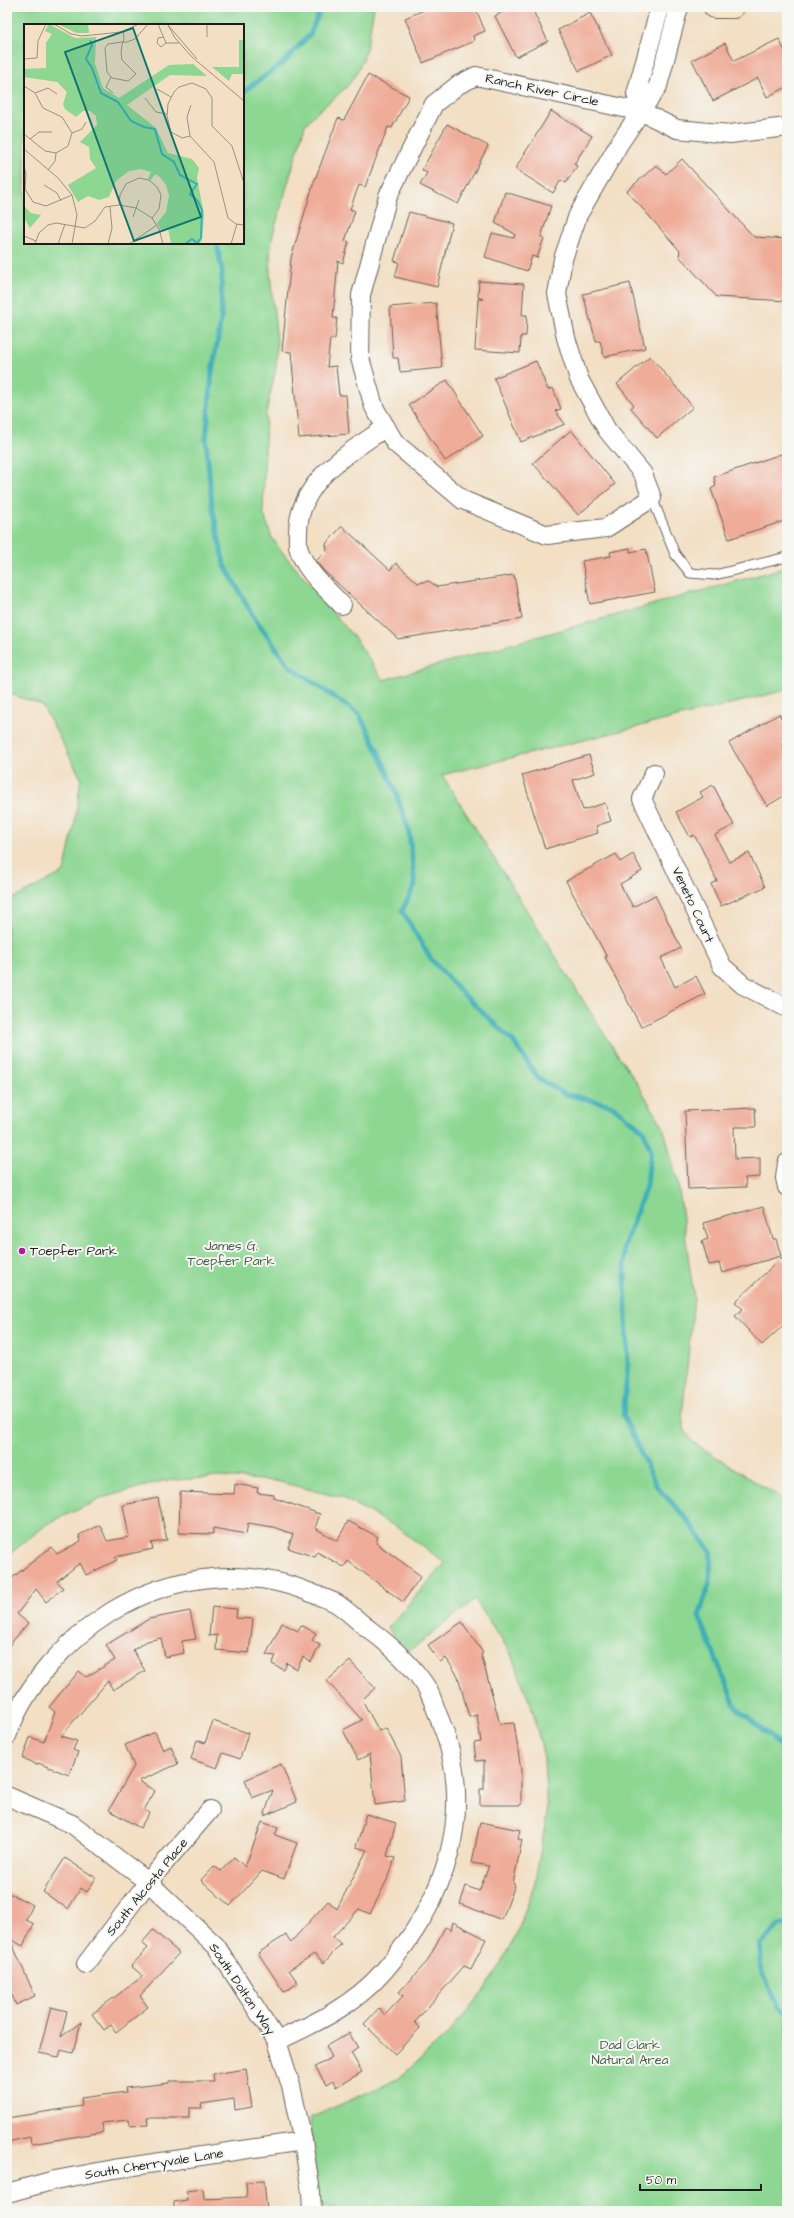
<svg xmlns="http://www.w3.org/2000/svg" width="794" height="2218" viewBox="0 0 794 2218" font-family="'Architects Daughter',sans-serif">
	<style>
		.green { fill: #8dd793; stroke: #547a58; fill-rule: evenodd }
		.lines { fill: none; stroke-linecap: round; stroke-linejoin: round }
		.stream { stroke: #3eafb6; stroke-width: 5 }
		.building { fill: #efac98 }
		.lane-casing { stroke: #676057; stroke-width: 11 }
		.street-casing { stroke: #676057; stroke-width: 20 }
		.secondary-casing { stroke: #676057; stroke-width: 24 }
		.lane { stroke: #fff; stroke-width: 9 }
		.street { stroke: #fff; stroke-width: 18 }
		.secondary { stroke: #f9e7c3; stroke-width: 22 }
		.poi-dot { fill: #b5179e; stroke: #f6f6f2; stroke-width: 1.5 }
		.labels { text-anchor: middle; dominant-baseline: central; stroke-width: 4; stroke-linejoin: round; paint-order: stroke }
		.street-label { font-size: 13px; fill: #1c1c1c; stroke: #f6f6f2 }
		.park-label { font-size: 13px; fill: #445d46; stroke: #f6f6f2 }
		.poi-label { font-size: 13px; fill: #1c1c1c; stroke: #f6f6f2; text-anchor: start }
		.inset-river { fill: none; stroke: #3eafb6; stroke-width: 2 }
		.inset-road { fill: none; stroke: #9c9181; stroke-width: 1 }
		.view { fill: #0f766e; fill-opacity: 0.15; stroke: #0f766e; stroke-width: 2 }
		.inset-edge { fill: none; stroke: #1c1c1c; stroke-width: 2 }
	</style>
	<rect width="100%" height="100%" fill="#f6f6f2"/>
	<filter id="ink" filterUnits="userSpaceOnUse"><feTurbulence type="fractalNoise" baseFrequency=".025" numOctaves="2"/><feDisplacementMap in="SourceGraphic" scale="8" xChannelSelector="R" yChannelSelector="G"/><feConvolveMatrix kernelMatrix="1 2 1 2 8 2 1 2 1" color-interpolation-filters="sRGB"/></filter>
	<filter id="wash" filterUnits="userSpaceOnUse"><feTurbulence type="fractalNoise" baseFrequency=".012" numOctaves="4" result="noise"/><feDisplacementMap in="SourceGraphic" scale="16" xChannelSelector="R" yChannelSelector="G"/><feGaussianBlur stdDeviation="0.9" result="paint"/><feColorMatrix in="noise" values="0 0 0 0 0 0 0 0 0 0 0 0 0 0 0 0 0 1.4 0 .05"/><feComposite in="paint" operator="in"/></filter>
	<g filter="url(#wash)">
		<rect width="100%" height="100%" fill="#f2dfc4"/>
		<path class="green" d="M 7,7 L 374,7 C 369,34 367,64 348,85 C 335,100 317,109 305,125 L 273,234 L 270,254 L 270,274 L 277,343 L 276,368 L 266,413 L 263,512 L 272,538 L 283,553 L 357,641 L 383,680 L 787,567 L 787,690 L 442,775 L 606,1037 L 637,1083 L 663,1126 L 678,1183 L 694,1298 L 682,1417 L 685,1431 L 693,1442 L 787,1502 L 787,2211 L 397,2211 L 319,2207 L 310,2118 L 398,2079 L 445,2037 L 484,1990 L 513,1943 L 534,1886 L 547,1814 L 544,1758 L 532,1708 L 510,1652 L 475,1600 L 409,1651 L 387,1628 L 445,1563 L 398,1528 L 343,1498 L 276,1481 L 219,1477 L 163,1481 L 105,1497 L 47,1524 L 7,1556 L 7,902 L 64,872 L 74,827 L 81,778 L 42,705 L 7,693 ZM 25,25 L 243,25 L 243,243 L 25,243 Z"/>
		<g class="lines">
			<g class="stream">
				<path d="M 243,92 L 284,62 L 311,33 L 321,7"/>
				<path d="M 217,243 L 222,271 L 221,321 L 212,372 L 206,440 L 212,504 L 224,564 L 253,616 L 289,666 L 359,714 L 378,751 L 396,792 L 409,832 L 415,885 L 402,911 L 431,959 L 461,992 L 513,1041 L 538,1078 L 565,1094 L 611,1105 L 643,1130 L 651,1151 L 647,1184 L 624,1246 L 628,1365 L 623,1415 L 657,1487 L 685,1517 L 711,1552 L 710,1582 L 699,1616 L 735,1706 L 787,1751"/>
				<path d="M 787,1924 L 780,1926 L 760,1945 L 762,1974 L 780,2008 L 787,2013"/>
			</g>
		</g>
		<g id="blocks">
			<g class="building">
				<path d="M 431,7 L 475,7 L 485,31 L 473,36 L 474,41 L 423,63 L 405,18 Z"/>
				<path d="M 512,7 L 531,7 L 548,41 L 516,57 L 495,16 Z"/>
				<path d="M 590,13 L 612,55 L 579,71 L 558,30 Z"/>
				<path d="M 779,39 L 787,55 L 787,87 L 767,97 L 758,78 L 713,101 L 692,60 L 725,43 L 734,61 Z"/>
				<path d="M 368,75 L 409,96 L 392,128 L 388,127 L 365,187 L 359,185 L 350,209 L 355,211 L 345,241 L 349,242 L 343,263 L 338,261 L 333,318 L 337,318 L 335,339 L 330,339 L 327,367 L 336,366 L 339,395 L 346,395 L 349,434 L 299,438 L 291,352 L 282,351 L 291,258 L 314,182 L 338,118 L 344,120 Z"/>
				<path d="M 551,111 L 592,136 L 574,164 L 577,166 L 566,183 L 561,180 L 553,193 L 515,169 Z"/>
				<path d="M 447,124 L 488,146 L 458,204 L 420,185 L 427,173 L 422,170 Z"/>
				<path d="M 682,159 L 754,237 L 787,239 L 787,301 L 717,297 L 679,256 L 680,251 L 627,191 L 656,165 L 666,174 Z"/>
				<path d="M 505,192 L 551,206 L 541,237 L 544,238 L 537,258 L 532,256 L 527,271 L 485,257 L 492,233 L 514,238 L 515,234 L 495,223 Z"/>
				<path d="M 409,212 L 452,223 L 437,287 L 395,277 L 399,262 L 394,261 Z"/>
				<path d="M 479,281 L 524,284 L 522,315 L 527,315 L 526,336 L 521,336 L 520,353 L 475,350 L 478,299 L 483,299 L 478,297 Z"/>
				<path d="M 630,283 L 645,348 L 604,357 L 600,341 L 596,341 L 583,294 Z"/>
				<path d="M 436,303 L 442,368 L 400,372 L 398,358 L 393,358 L 390,307 Z"/>
				<path d="M 650,356 L 693,407 L 657,438 L 631,408 L 634,405 L 617,384 Z"/>
				<path d="M 536,361 L 548,390 L 553,388 L 561,409 L 555,411 L 565,424 L 521,442 L 494,378 Z"/>
				<path d="M 447,380 L 483,436 L 445,461 L 409,405 Z"/>
				<path d="M 571,430 L 615,484 L 578,515 L 533,463 Z"/>
				<path d="M 787,452 L 787,520 L 729,539 L 711,489 L 716,486 L 714,477 Z"/>
				<path d="M 342,526 L 390,570 L 396,563 L 418,583 L 429,581 L 437,587 L 514,575 L 522,619 L 398,639 L 324,571 L 316,561 L 327,550 L 326,544 Z"/>
				<path d="M 630,548 L 630,552 L 646,549 L 655,592 L 590,604 L 582,561 L 611,556 L 610,552 Z"/>
				<path d="M 779,714 L 783,721 L 787,718 L 787,740 L 782,743 L 787,751 L 787,794 L 767,806 L 729,743 Z"/>
				<path d="M 589,755 L 595,773 L 573,780 L 583,810 L 605,803 L 611,821 L 596,826 L 598,833 L 545,849 L 522,775 Z"/>
				<path d="M 713,785 L 734,825 L 715,835 L 729,862 L 749,853 L 765,887 L 721,906 L 711,884 L 717,881 L 701,847 L 694,835 L 690,837 L 676,812 L 703,797 L 700,792 Z"/>
				<path d="M 616,854 L 620,862 L 633,854 L 642,871 L 620,884 L 633,907 L 655,895 L 681,948 L 661,958 L 675,987 L 696,976 L 705,994 L 641,1027 L 605,957 L 607,957 L 566,881 Z"/>
				<path d="M 755,1108 L 756,1127 L 734,1127 L 735,1159 L 760,1158 L 760,1177 L 745,1178 L 746,1187 L 688,1189 L 685,1111 Z"/>
				<path d="M 764,1206 L 773,1239 L 776,1239 L 781,1256 L 722,1273 L 719,1263 L 709,1265 L 702,1241 L 708,1239 L 703,1223 Z"/>
				<path d="M 781,1258 L 787,1264 L 787,1322 L 762,1345 L 735,1316 L 743,1309 L 735,1302 Z"/>
				<path d="M 235,1484 L 258,1488 L 257,1493 L 274,1495 L 274,1498 L 320,1514 L 315,1528 L 337,1541 L 348,1521 L 378,1537 L 376,1543 L 421,1576 L 403,1602 L 348,1561 L 344,1567 L 317,1552 L 315,1557 L 288,1548 L 293,1534 L 273,1527 L 248,1523 L 246,1534 L 213,1528 L 213,1534 L 179,1533 L 180,1492 L 234,1494 Z"/>
				<path d="M 158,1498 L 167,1540 L 151,1543 L 153,1549 L 115,1557 L 117,1560 L 86,1575 L 80,1563 L 57,1581 L 63,1588 L 46,1602 L 36,1589 L 17,1614 L 28,1623 L 7,1648 L 7,1582 L 51,1547 L 57,1554 L 81,1541 L 79,1535 L 100,1525 L 107,1541 L 129,1537 L 123,1505 Z"/>
				<path d="M 212,1607 L 237,1609 L 236,1618 L 253,1619 L 249,1653 L 216,1650 L 217,1635 L 209,1636 Z"/>
				<path d="M 190,1611 L 196,1639 L 182,1641 L 184,1653 L 165,1657 L 161,1638 L 147,1641 L 133,1650 L 145,1671 L 113,1690 L 108,1681 L 61,1736 L 77,1741 L 73,1750 L 78,1752 L 69,1775 L 38,1763 L 37,1765 L 23,1758 L 30,1737 L 44,1742 L 55,1712 L 49,1707 L 79,1671 L 86,1677 L 115,1660 L 106,1645 L 149,1619 Z"/>
				<path d="M 462,1622 L 483,1653 L 481,1654 L 500,1724 L 514,1723 L 521,1771 L 521,1805 L 480,1805 L 480,1789 L 484,1789 L 484,1760 L 476,1761 L 474,1743 L 481,1742 L 477,1715 L 469,1717 L 458,1676 L 446,1658 L 440,1662 L 428,1645 Z"/>
				<path d="M 282,1623 L 298,1631 L 301,1625 L 316,1633 L 312,1641 L 320,1645 L 311,1662 L 303,1657 L 297,1669 L 287,1663 L 284,1670 L 272,1664 L 276,1656 L 266,1655 Z"/>
				<path d="M 350,1661 L 375,1688 L 362,1700 L 379,1731 L 386,1728 L 401,1757 L 405,1801 L 375,1805 L 370,1754 L 358,1760 L 343,1730 L 362,1720 L 327,1681 Z"/>
				<path d="M 213,1721 L 248,1733 L 240,1759 L 223,1753 L 217,1768 L 191,1759 L 197,1740 L 205,1743 Z"/>
				<path d="M 155,1732 L 163,1750 L 171,1746 L 178,1764 L 139,1781 L 155,1791 L 144,1810 L 149,1813 L 140,1828 L 109,1810 L 134,1766 L 125,1745 Z"/>
				<path d="M 281,1764 L 297,1802 L 264,1816 L 273,1790 L 252,1798 L 245,1780 Z"/>
				<path d="M 366,1814 L 396,1823 L 387,1856 L 395,1858 L 390,1874 L 370,1914 L 359,1909 L 333,1937 L 341,1944 L 324,1963 L 314,1954 L 289,1970 L 298,1983 L 284,1992 L 258,1953 L 286,1935 L 291,1942 L 328,1901 L 337,1909 L 367,1850 L 356,1847 Z"/>
				<path d="M 262,1822 L 278,1828 L 275,1835 L 297,1843 L 284,1879 L 262,1871 L 230,1906 L 201,1880 L 214,1866 L 221,1871 L 234,1857 L 245,1867 Z"/>
				<path d="M 480,1822 L 520,1830 L 518,1839 L 522,1840 L 513,1884 L 515,1885 L 502,1920 L 460,1904 L 466,1886 L 479,1891 L 489,1866 L 472,1863 Z"/>
				<path d="M 65,1858 L 96,1878 L 87,1892 L 81,1888 L 68,1909 L 43,1892 Z"/>
				<path d="M 7,1892 L 33,1905 L 26,1920 L 34,1924 L 23,1946 L 10,1939 L 35,1996 L 16,2005 L 12,1995 L 7,1997 Z"/>
				<path d="M 453,1922 L 486,1939 L 471,1969 L 464,1966 L 415,2022 L 420,2028 L 395,2054 L 364,2024 L 379,2008 L 385,2015 L 403,1996 L 399,1992 L 427,1962 L 445,1927 L 451,1930 Z"/>
				<path d="M 153,1930 L 179,1953 L 140,1996 L 148,2007 L 116,2032 L 111,2025 L 104,2030 L 92,2014 L 143,1976 L 131,1966 L 148,1948 L 142,1943 Z"/>
				<path d="M 51,2007 L 67,2011 L 61,2037 L 81,2022 L 73,2053 L 61,2050 L 59,2057 L 39,2053 Z"/>
				<path d="M 349,2033 L 358,2048 L 351,2053 L 362,2072 L 336,2087 L 333,2081 L 326,2085 L 315,2067 L 332,2057 L 326,2046 Z"/>
				<path d="M 246,2069 L 252,2107 L 235,2110 L 234,2099 L 201,2104 L 202,2108 L 189,2108 L 189,2118 L 147,2118 L 148,2125 L 129,2126 L 128,2120 L 102,2123 L 103,2132 L 31,2144 L 30,2137 L 7,2142 L 7,2118 L 82,2106 L 81,2098 L 126,2092 L 125,2088 L 169,2083 L 169,2081 L 214,2081 L 213,2074 Z"/>
				<path d="M 264,2181 L 267,2211 L 174,2211 L 174,2202 L 187,2200 L 186,2191 L 203,2189 L 204,2199 L 247,2197 L 246,2182 Z"/>
			</g>
		</g>
	</g>
	<g filter="url(#ink)">
		<use href="#blocks" fill-opacity="0" stroke="#676057" stroke-width="1"/>
		<g class="lines">
			<defs>
				<path id="lane" d="M 652,498 L 675,554 L 690,573 L 715,575 L 787,557"/>
				<g id="street">
					<path d="M 679,7 L 658,86 L 619,144 L 578,215 L 563,259 L 557,294 L 566,338 L 579,379 L 607,430 L 643,474 L 652,498 L 606,528 L 547,535 L 463,500 L 395,443 L 374,407 L 360,358 L 361,295 L 388,196 L 434,104 L 458,85 L 476,76 L 642,112 L 677,129 L 730,134 L 787,127"/>
					<path d="M 642,112 L 636,94 L 660,7"/>
					<path d="M 342,605 C 327,589 306,572 299,550 C 297,545 298,538 298,532 C 299,480 348,454 386,427"/>
					<path d="M 654,773 L 642,799 L 722,966 L 743,985 L 787,1008"/>
					<path d="M 787,1163 L 785,1178 L 787,1187"/>
					<path d="M 7,1736 C 25,1685 66,1640 111,1612 C 170,1575 244,1566 309,1592 C 318,1596 328,1599 336,1603 C 348,1611 359,1622 370,1630 C 390,1645 411,1664 425,1685 C 432,1695 435,1709 440,1720 C 478,1812 445,1902 382,1973 C 354,2005 314,2024 277,2041"/>
					<path d="M 7,1796 L 72,1824 L 148,1882 L 216,1946 L 277,2041 L 291,2086 L 303,2141 L 311,2192 L 312,2211"/>
					<path d="M 86,1964 L 148,1882 L 210,1810"/>
					<path d="M 7,2193 L 55,2180 L 114,2169 L 303,2141"/>
				</g>
				<path id="secondary" d="M 715,7 L 733,7"/>
			</defs>
			<use href="#lane" class="lane-casing"/>
			<use href="#street" class="street-casing"/>
			<use href="#secondary" class="secondary-casing"/>
			<use href="#lane" class="lane"/>
			<use href="#street" class="street"/>
			<use href="#secondary" class="secondary"/>
		</g>
	</g>
	<circle class="poi-dot" cx="22" cy="1251" r="4"/>
	<g class="labels">
		<g class="street-label">
			<text transform="translate(542 90) rotate(12)">Ranch River Circle</text>
			<text transform="translate(693 905) rotate(65)">Veneto Court</text>
			<text transform="translate(147 1887) rotate(-51)">South Alcosta Place</text>
			<text transform="translate(242 1989) rotate(56)">South Dolton Way</text>
			<text transform="translate(154 2164) rotate(-9)">South Cherryvale Lane</text>
		</g>
		<g class="park-label">
			<text x="231" y="1246">James G.<tspan x="231" dy="15">Toepfer Park</tspan></text>
			<text x="630" y="2045">Dad Clark<tspan x="630" dy="15">Natural Area</tspan></text>
		</g>
		<g class="poi-label">
			<text x="30" y="1251">Toepfer Park</text>
		</g>
	</g>
	<g transform="translate(24 24)">
		<rect width="220" height="220" fill="#f2dfc4"/>
		<path d="M 25,0 L 51,14 L 72,13 L 71,40 L 79,64 L 95,74 L 145,41 L 169,40 L 183,52 L 146,51 L 103,81 L 132,104 L 144,129 L 168,135 L 175,144 L 173,154 L 180,190 L 178,216 L 175,220 L 147,220 L 144,204 L 137,206 L 133,199 L 142,188 L 145,172 L 142,161 L 136,153 L 131,150 L 127,156 L 124,155 L 127,148 L 117,145 L 105,147 L 92,157 L 85,173 L 75,176 L 64,172 L 54,178 L 44,161 L 72,144 L 66,135 L 65,123 L 56,118 L 73,101 L 72,92 L 66,87 L 59,87 L 52,93 L 41,85 L 39,80 L 43,68 L 33,58 L 0,53 L 0,45 L 22,44 L 22,19 L 28,10 L 21,7 ZM 34,0 L 64,0 L 65,9 L 52,9 ZM 215,16 L 220,16 L 220,50 L 208,50 L 205,57 L 188,43 L 215,43 ZM 0,182 L 7,189 L 17,191 L 6,204 L 0,194 Z" fill="#8dd793"/>
		<path class="inset-river" d="M 66,16 L 68,21 L 62,35 L 68,44 L 77,69 L 94,78 L 107,97 L 120,103 L 131,105 L 138,130 L 150,138 L 156,151 L 173,160 L 166,170 L 174,177 L 178,186 L 177,214 L 173,219 L 168,215 L 161,220"/>
		<path class="inset-road" d="M 30,0 L 47,10 L 58,12 L 97,8 L 115,0M 134,0 L 142,19 L 155,19M 183,0 L 183,13M 144,1 L 151,14 L 168,33 L 220,77M 144,1 L 173,35M 99,7 L 100,15 L 98,21 L 97,29 L 98,36 L 112,50 L 104,57 L 88,54 L 83,48 L 81,24 L 84,20 L 99,18 L 103,18 L 111,15 L 124,0M 140,13 L 134,14 L 133,19 L 137,23 L 142,19M 0,35 L 13,34 L 14,17 L 22,0M 87,53 L 82,63 L 89,69M 0,62 L 11,69 L 19,84 L 38,93 L 48,109 L 44,122 L 32,129 L 21,127 L 0,110M 133,65 L 147,73M 11,69 L 24,64 L 33,70M 121,74 L 132,88 L 143,90M 167,81 L 163,93 L 166,112 L 190,138 L 204,194 L 212,200 L 220,201M 48,109 L 58,105 L 62,98M 166,112 L 158,114 L 147,108 L 143,92 L 144,80 L 150,68 L 155,63 L 168,59 L 182,65 L 188,74 L 188,102 L 208,122 L 220,159M 6,115 L 15,108 L 28,108M 0,125 L 34,154 L 48,171 L 53,191 L 48,220M 0,142 L 2,150 L 1,165 L 9,178 L 22,182 L 48,171M 24,146 L 31,137 L 32,129M 20,161 L 33,169 L 37,177M 95,181 L 96,171 L 102,160 L 115,154 L 125,156 L 133,163 L 137,171 L 135,185 L 128,194M 109,193 L 115,176M 0,212 L 12,217M 11,220 L 15,209 L 24,201 L 32,199 L 61,204 L 71,197 L 81,183 L 95,181 L 112,184 L 128,194 L 135,205 L 139,220M 34,220 L 41,200M 84,220 L 88,204 L 86,183M 105,220 L 133,201M 207,220 L 213,200"/>
		<path class="view" d="M 109,4 L 177,193 L 110,217 L 41,28 Z"/>
		<rect width="220" height="220" class="inset-edge"/>
	</g>
	<rect width="794" height="2218" fill="none" stroke="#f6f6f2" stroke-width="24"/>
	<path d="M640 2184v6h121v-6" fill="none" stroke="#1c1c1c" stroke-width="2"/>
	<text x="646" y="2184" font-size="12" fill="#1c1c1c" stroke="#f6f6f2" stroke-width="3" paint-order="stroke">50 m</text>
</svg>
